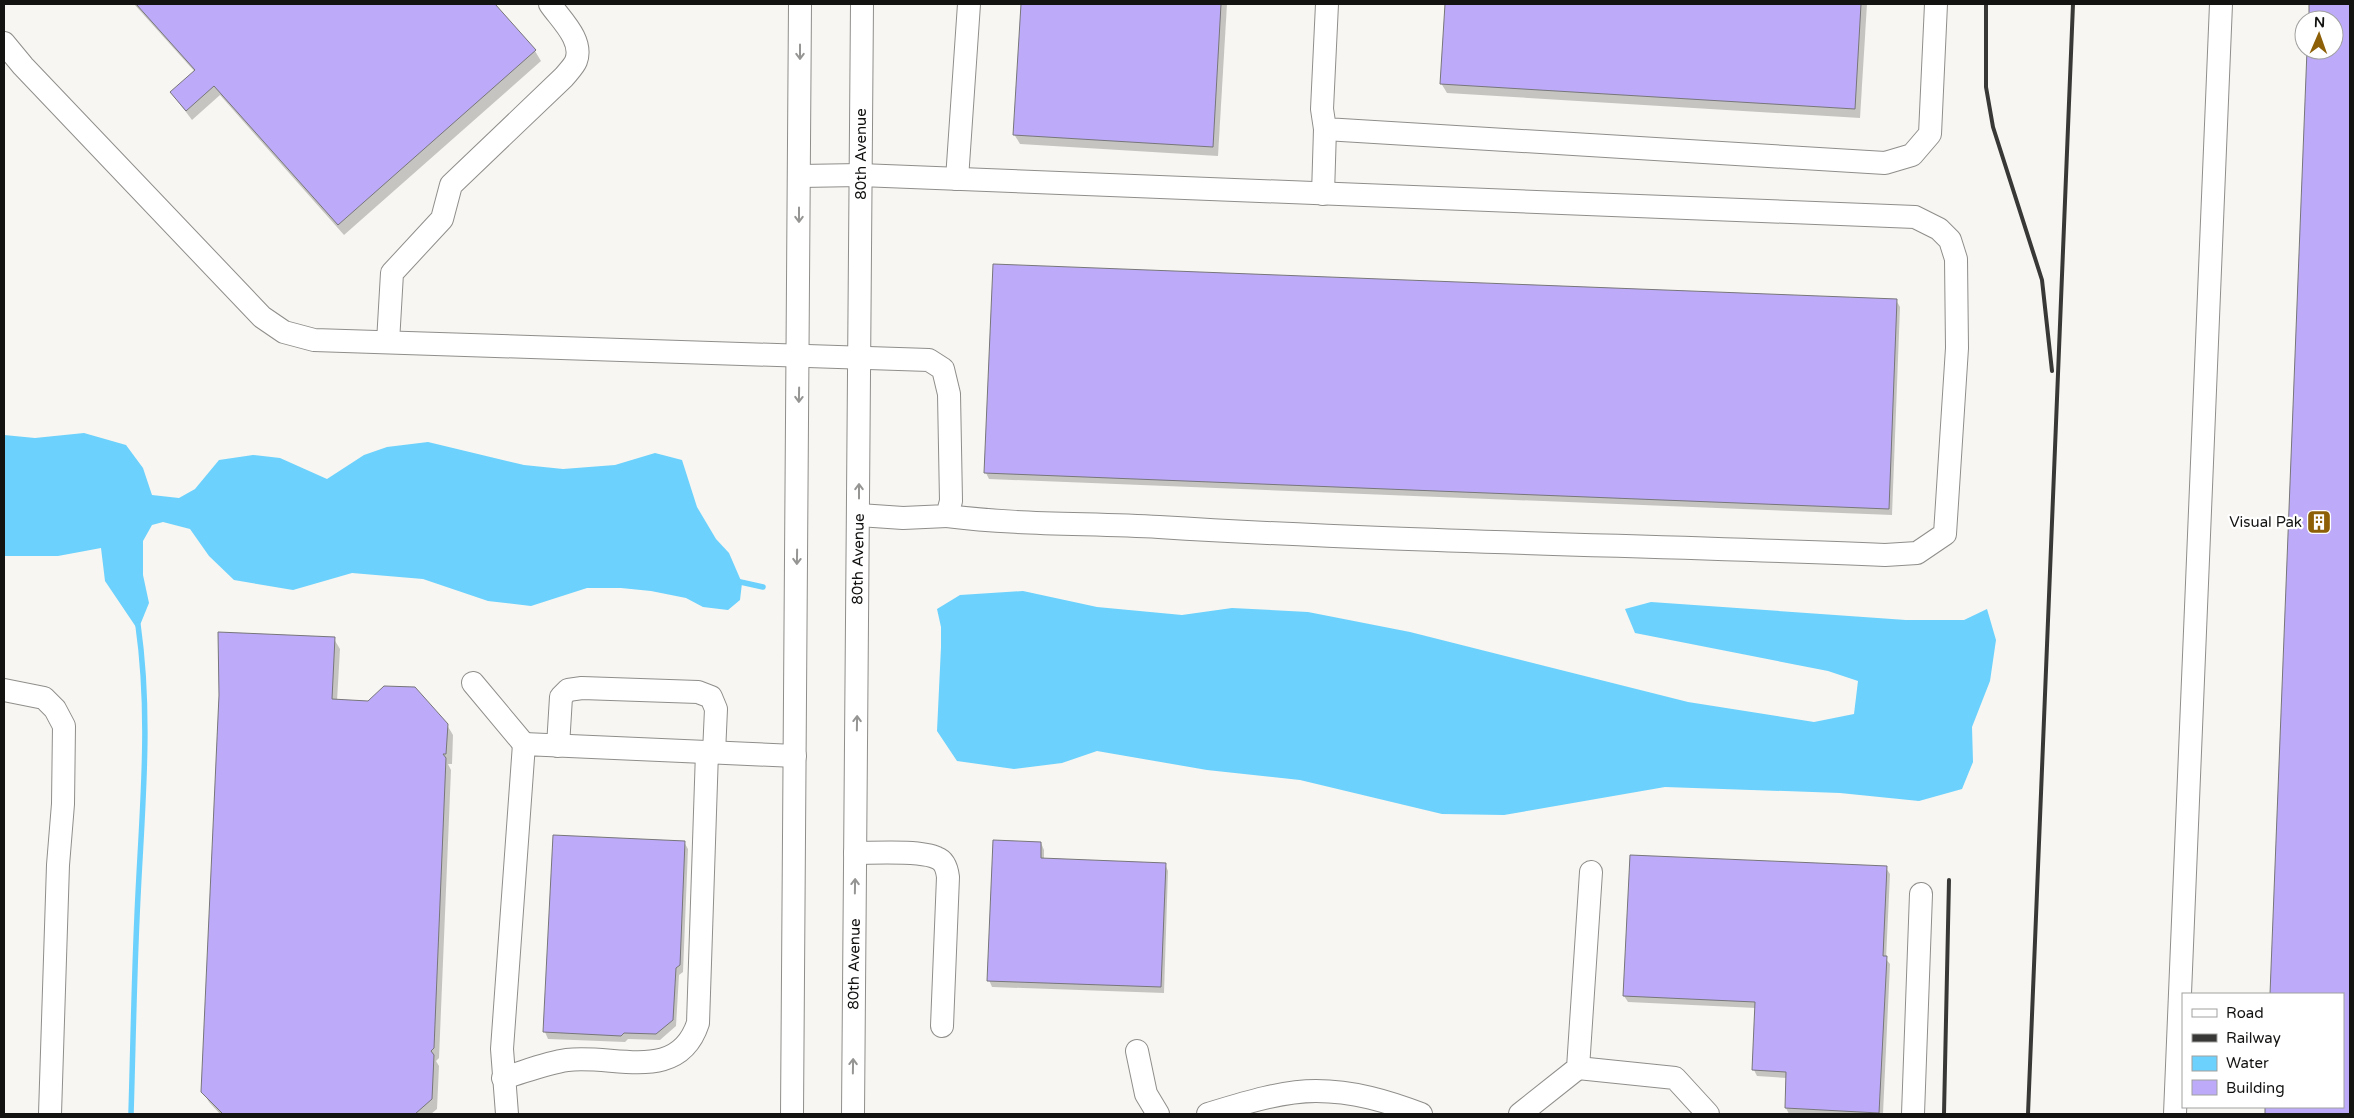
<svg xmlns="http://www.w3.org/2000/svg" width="2354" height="1118" viewBox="0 0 2354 1118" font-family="'Varela Round',sans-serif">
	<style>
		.water { fill: #6cd1fc }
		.shadow { fill: #0003 }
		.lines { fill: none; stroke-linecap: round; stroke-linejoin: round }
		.stream { stroke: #6cd1fc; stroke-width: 5.5 }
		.building { fill: #bdabfa; stroke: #777679 }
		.minor-casing { stroke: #8f8e8b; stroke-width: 24 }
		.minor { stroke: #fff; stroke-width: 22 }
		.rail { stroke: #383836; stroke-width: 4 }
		.oneway { stroke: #959594 }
		.labels { text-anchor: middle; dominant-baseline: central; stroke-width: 4.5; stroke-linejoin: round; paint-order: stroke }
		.street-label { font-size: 15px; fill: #131312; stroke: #fff }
		.poi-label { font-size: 15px; fill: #131312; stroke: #fff; text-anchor: end }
	</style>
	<rect width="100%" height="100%" fill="#f7f6f2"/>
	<g class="water">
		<path d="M 84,433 L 126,445 L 143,468 L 152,495 L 179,498 L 195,489 L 219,460 L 253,455 L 280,458 L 327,479 L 364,455 L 387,447 L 428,442 L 524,465 L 563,469 L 615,465 L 655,453 L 682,460 L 697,507 L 716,539 L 729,553 L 742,583 L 740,600 L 728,610 L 703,607 L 686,598 L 651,591 L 621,588 L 587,588 L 531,606 L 488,601 L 423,579 L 352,573 L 293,590 L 234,580 L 209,556 L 190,529 L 163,522 L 152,525 L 143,541 L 143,575 L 149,603 L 138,630 L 105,581 L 101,548 L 58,556 L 4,556 L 4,435 L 35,438 Z"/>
		<path d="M 1023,591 L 1097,607 L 1182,615 L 1232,608 L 1308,612 L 1410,632 L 1688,702 L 1814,722 L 1854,714 L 1858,681 L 1828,671 L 1635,633 L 1625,609 L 1651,602 L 1906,620 L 1964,620 L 1987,609 L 1996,640 L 1990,681 L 1972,727 L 1973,762 L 1962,789 L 1919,801 L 1840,793 L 1665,787 L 1504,815 L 1442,814 L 1300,780 L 1207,770 L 1097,751 L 1062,763 L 1014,769 L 957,761 L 937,731 L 941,647 L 941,627 L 937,609 L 960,595 Z"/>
	</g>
	<g class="shadow">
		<path d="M 134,4 L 493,4 L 535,51 L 541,61 L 344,235 L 220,95 L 192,120 L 171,92 L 195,72 Z"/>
		<path d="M 1022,4 L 1227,4 L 1218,156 L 1020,144 L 1014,134 Z"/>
		<path d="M 1446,4 L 1867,4 L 1860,118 L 1447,93 L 1441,83 Z"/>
		<path d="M 2310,4 L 2350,4 L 2350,1114 L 2266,1114 L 2267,1107 L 2343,1107 L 2343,994 L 2271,994 L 2309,50 L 2334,50 L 2334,20 L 2310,20 Z"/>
		<path d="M 1896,300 L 1900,307 L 1892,515 L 989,479 L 986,473 Z"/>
		<path d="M 334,639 L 340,649 L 337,701 L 447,725 L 453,735 L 452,764 L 448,764 L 451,770 L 439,1058 L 436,1061 L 439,1066 L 437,1109 L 431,1114 L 220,1114 L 209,1102 L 203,1092 Z"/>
		<path d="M 554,836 L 684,842 L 688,849 L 683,972 L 679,975 L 676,1026 L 660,1040 L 628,1039 L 625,1042 L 548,1039 L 545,1032 Z"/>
		<path d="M 1041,843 L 1044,850 L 1044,860 L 1165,864 L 1168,871 L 1164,993 L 992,987 L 989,980 Z"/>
		<path d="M 1886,868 L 1890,874 L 1886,959 L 1890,964 L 1883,1114 L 1789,1114 L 1786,1108 L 1787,1078 L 1757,1076 L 1754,1070 L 1756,1008 L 1628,1002 L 1624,996 Z"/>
	</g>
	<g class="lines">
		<g class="stream">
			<path d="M 736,581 L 763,587"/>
			<path d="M 131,1114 C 133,1048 134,982 137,917 C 141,818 152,723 138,625"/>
		</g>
	</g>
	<g class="building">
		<path d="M 136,4 L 495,4 L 536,50 L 338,225 L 214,86 L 186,111 L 170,92 L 195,70 Z"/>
		<path d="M 1021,4 L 1221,4 L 1213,147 L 1013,135 Z"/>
		<path d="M 1445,4 L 1861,4 L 1855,109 L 1440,84 Z"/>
		<path d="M 2309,4 L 2350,4 L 2350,1114 L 2265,1114 L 2265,1107 L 2343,1107 L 2343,994 L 2270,994 L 2307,50 L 2334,50 L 2334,20 L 2309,20 Z"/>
		<path d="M 993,264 L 1897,299 L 1889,509 L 984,473 Z"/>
		<path d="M 218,632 L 335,637 L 332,699 L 368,701 L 384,686 L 415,687 L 448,724 L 446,754 L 443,754 L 446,758 L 434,1048 L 431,1051 L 434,1055 L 432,1099 L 415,1114 L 223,1114 L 201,1092 L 219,695 Z"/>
		<path d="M 553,835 L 685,841 L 680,965 L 676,968 L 673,1020 L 656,1034 L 624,1033 L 621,1036 L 543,1032 Z"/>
		<path d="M 993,840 L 1041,842 L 1041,858 L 1166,863 L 1161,987 L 987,981 Z"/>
		<path d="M 1630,855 L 1887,866 L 1883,956 L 1887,956 L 1879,1113 L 1785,1108 L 1786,1072 L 1752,1070 L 1755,1002 L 1623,996 Z"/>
	</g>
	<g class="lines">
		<defs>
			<g id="minor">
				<path d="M 1327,4 L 1322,109 L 1325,129 L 1885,163 L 1912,155 L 1930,134 L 1936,4"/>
				<path d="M 4,43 L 23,66 L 262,317 L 284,332 L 314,340 L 929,360 L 943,369 L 949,394 L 951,501 L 947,516 L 903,518 L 859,515"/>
				<path d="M 800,176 L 860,175 L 1915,217 L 1939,229 L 1950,240 L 1956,259 L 1957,348 L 1945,534 L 1917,553 L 1885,555 C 1643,545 1401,542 1159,527 C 1088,523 1017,525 947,516"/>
				<path d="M 957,179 L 969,4"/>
				<path d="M 1323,194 L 1325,129"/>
				<path d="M 388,342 L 392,273 L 442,219 L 451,185 L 564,77 C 568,72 574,66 576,61 C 584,40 560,19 550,4"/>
				<path d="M 473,683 L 524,744"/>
				<path d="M 4,690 L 44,698 L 55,709 L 64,726 L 63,804 L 58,865 L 50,1114"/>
				<path d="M 558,746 L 561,697 L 568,690 L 582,688 L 698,692 L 711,697 L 716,709 L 714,753"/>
				<path d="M 855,853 C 875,853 921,850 937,858 C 945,861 947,869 948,877 L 942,1026"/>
				<path d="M 1137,1051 L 1146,1094 L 1158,1114"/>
				<path d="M 1578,1068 L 1675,1078 L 1708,1114"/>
				<path d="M 503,1078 C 524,1072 546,1063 567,1060 C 615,1054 678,1084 698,1023 L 707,752"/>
				<path d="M 507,1114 L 502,1049 L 524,744 L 795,756"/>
				<path d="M 792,1114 L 800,4"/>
				<path d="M 853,1114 L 862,4"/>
				<path d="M 1208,1114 C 1241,1104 1281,1091 1316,1091 C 1353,1091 1387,1101 1421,1114"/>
				<path d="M 1520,1114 L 1578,1068 L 1591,872"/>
				<path d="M 1913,1114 L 1921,894"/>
				<path d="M 2175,1114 L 2221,4"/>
			</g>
		</defs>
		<use href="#minor" class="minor-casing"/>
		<use href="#minor" class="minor"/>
		<g class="rail">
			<path d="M 1986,4 L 1986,87 L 1993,127 L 2042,280 L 2052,371"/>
			<path d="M 1944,1114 L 1949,880"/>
			<path d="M 2028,1114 L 2073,4"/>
		</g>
	</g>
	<defs><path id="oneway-shaft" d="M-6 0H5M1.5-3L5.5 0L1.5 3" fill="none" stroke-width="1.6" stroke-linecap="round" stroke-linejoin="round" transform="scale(1.25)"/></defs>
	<g class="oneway">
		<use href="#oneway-shaft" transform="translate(800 52) rotate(90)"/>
		<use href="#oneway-shaft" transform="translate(799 215) rotate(90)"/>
		<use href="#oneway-shaft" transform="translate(799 395) rotate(91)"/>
		<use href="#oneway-shaft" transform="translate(859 491) rotate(-90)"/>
		<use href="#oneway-shaft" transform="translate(797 557) rotate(91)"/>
		<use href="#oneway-shaft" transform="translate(857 723) rotate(-89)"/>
		<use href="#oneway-shaft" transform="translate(855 886) rotate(-89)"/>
		<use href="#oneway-shaft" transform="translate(853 1066) rotate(-89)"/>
	</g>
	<defs>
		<symbol id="building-square" viewBox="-11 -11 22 22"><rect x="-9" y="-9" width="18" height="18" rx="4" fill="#8d6007" stroke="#fff"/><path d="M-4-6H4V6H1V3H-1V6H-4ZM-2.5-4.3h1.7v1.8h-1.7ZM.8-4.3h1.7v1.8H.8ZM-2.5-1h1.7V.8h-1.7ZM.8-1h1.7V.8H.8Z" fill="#fff"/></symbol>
	</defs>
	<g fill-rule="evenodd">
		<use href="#building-square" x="2305" y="508" width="28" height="28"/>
	</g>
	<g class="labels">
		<g class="street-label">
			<text transform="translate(861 154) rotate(-90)">80th Avenue</text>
			<text transform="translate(858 559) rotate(-89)">80th Avenue</text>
			<text transform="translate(854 964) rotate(-89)">80th Avenue</text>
		</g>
		<g class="poi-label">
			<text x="2302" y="522">Visual Pak</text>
		</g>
	</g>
	<rect width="2354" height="1118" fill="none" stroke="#131312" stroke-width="10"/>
	<rect x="2182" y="993" width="162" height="115" fill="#ffffff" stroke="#a1a1a0"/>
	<rect x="2192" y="1009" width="25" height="8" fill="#ffffff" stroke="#a1a1a0"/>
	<text x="2226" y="1018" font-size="15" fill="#131312">Road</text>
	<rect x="2192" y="1034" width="25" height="8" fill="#383836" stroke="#a1a1a0"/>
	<text x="2226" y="1043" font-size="15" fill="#131312">Railway</text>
	<rect x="2192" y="1056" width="25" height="15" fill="#6cd1fc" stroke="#a1a1a0"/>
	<text x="2226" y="1068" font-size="15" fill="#131312">Water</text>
	<rect x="2192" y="1080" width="25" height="15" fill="#bdabfa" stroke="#a1a1a0"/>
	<text x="2226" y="1093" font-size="15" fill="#131312">Building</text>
	<g transform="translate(2319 35) rotate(2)"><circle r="24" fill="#ffffff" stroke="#a1a1a0"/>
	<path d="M0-4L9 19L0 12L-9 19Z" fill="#8d6007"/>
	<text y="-8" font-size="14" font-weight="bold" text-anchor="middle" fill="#131312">N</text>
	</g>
</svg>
